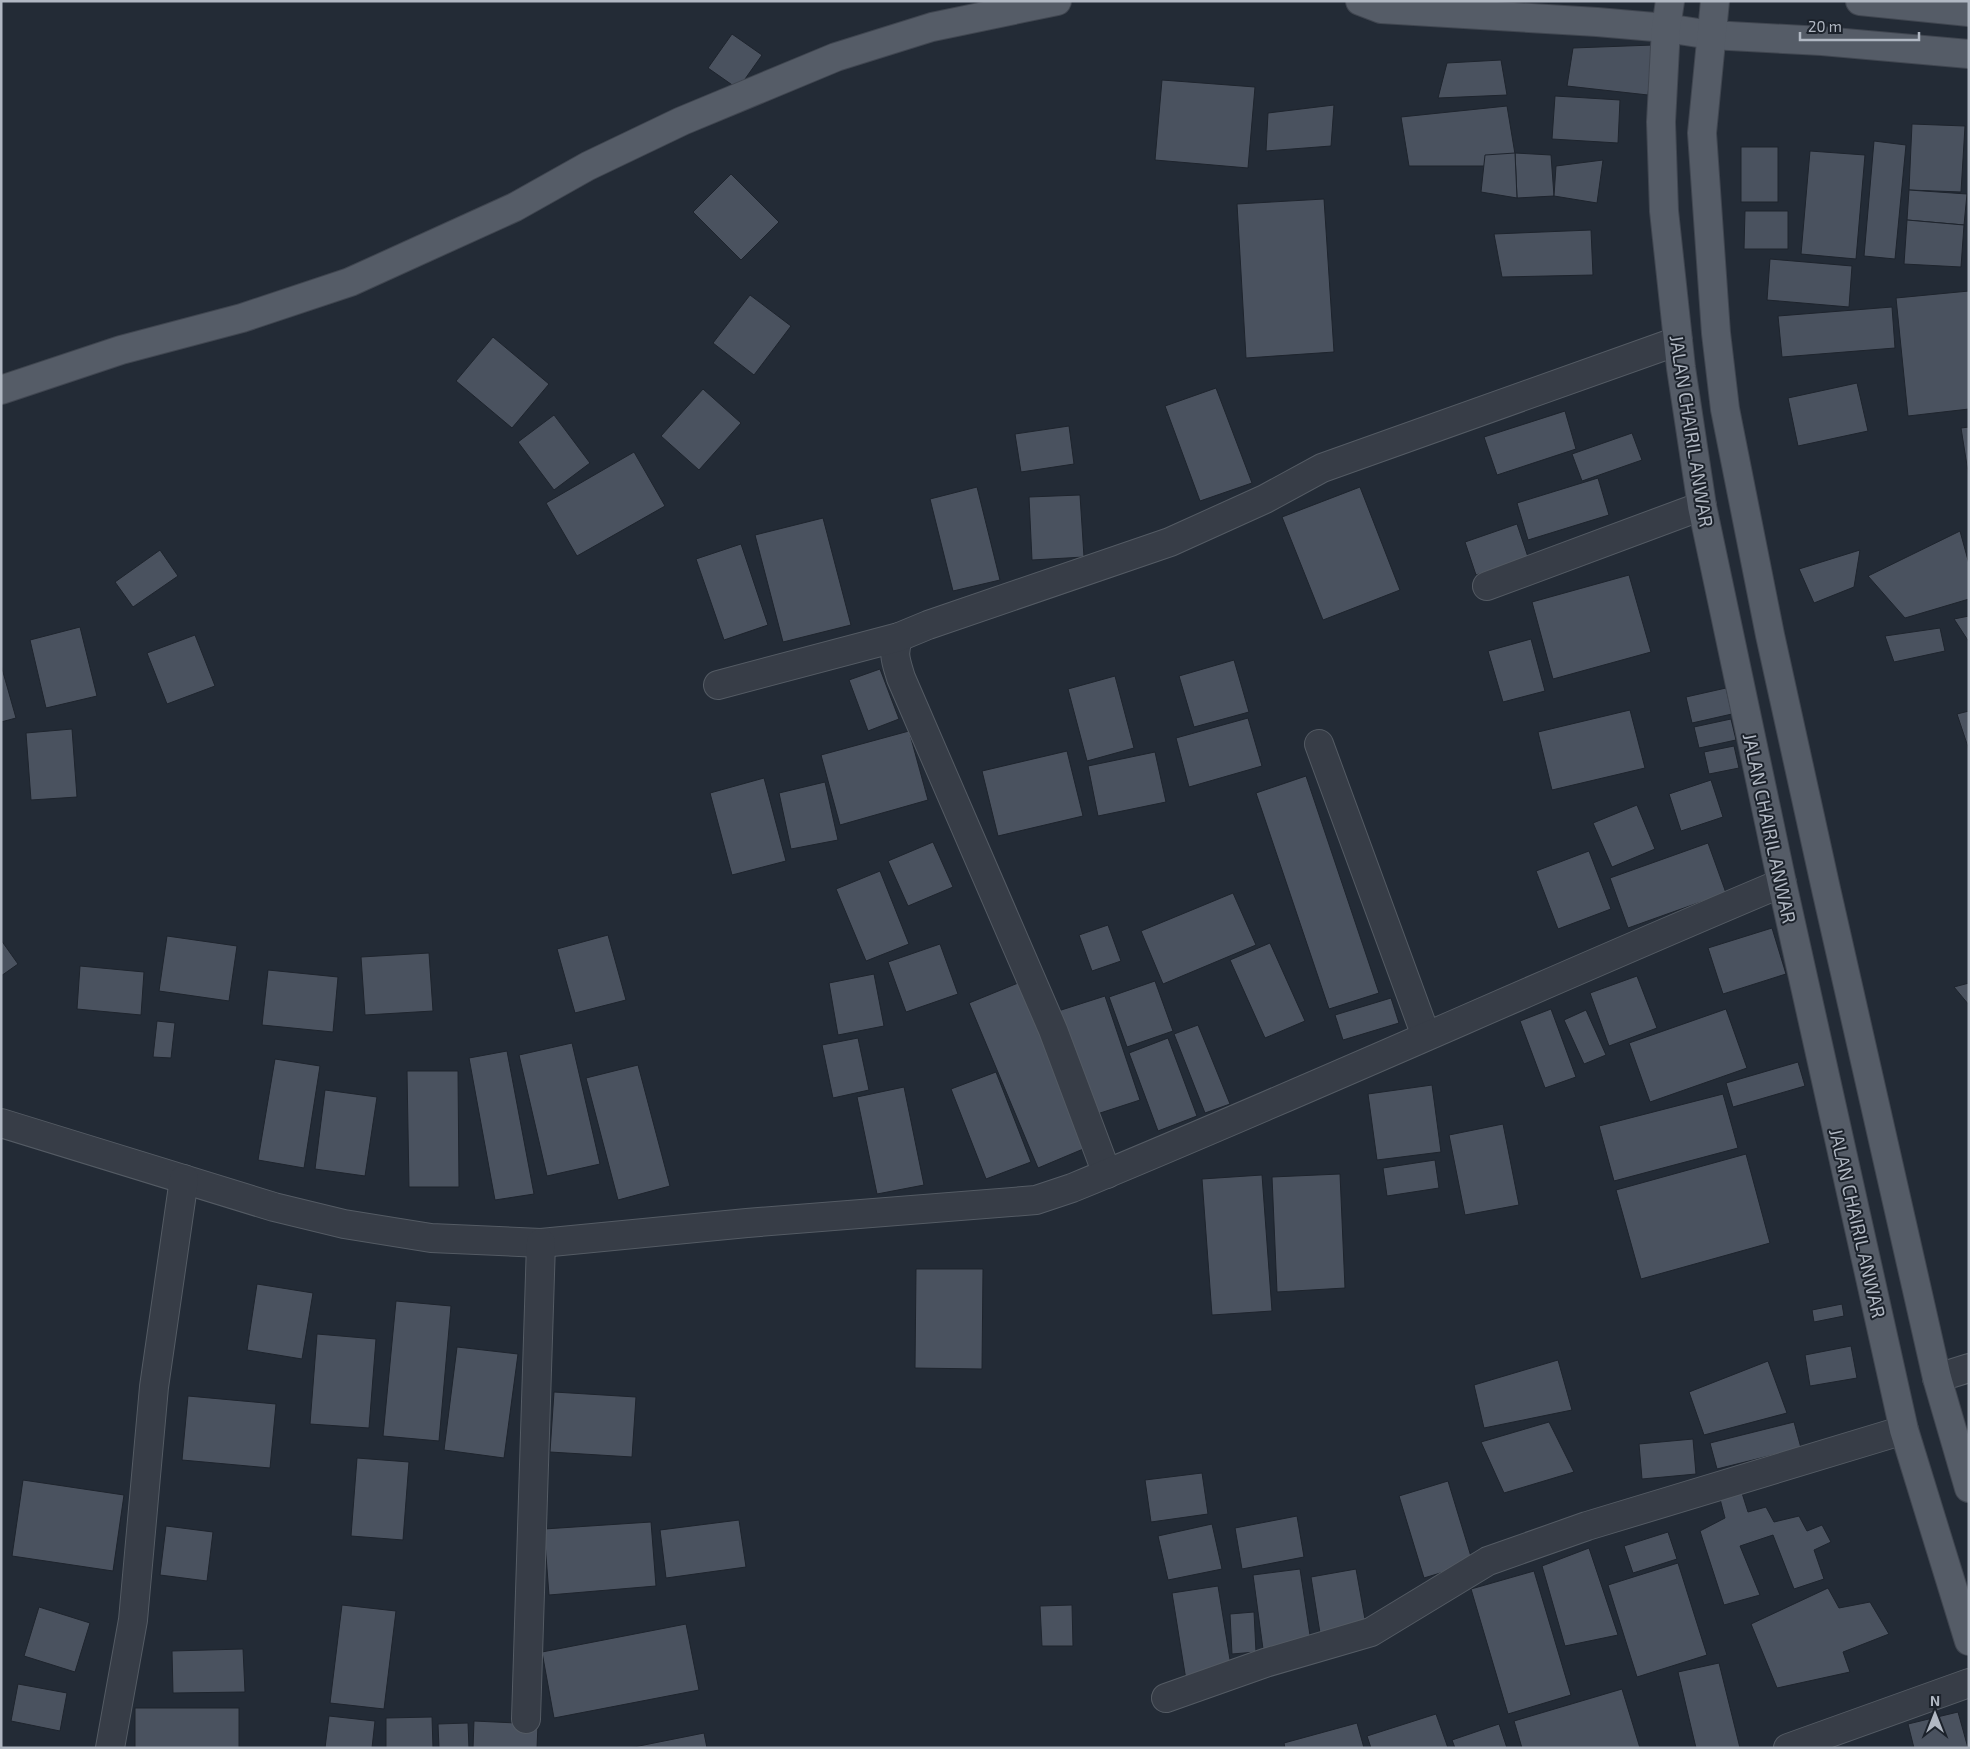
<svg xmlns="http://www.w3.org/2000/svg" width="1970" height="1749" viewBox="0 0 1970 1749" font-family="'Exo 2',sans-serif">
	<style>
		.building { fill: #4a525f; stroke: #1e242d }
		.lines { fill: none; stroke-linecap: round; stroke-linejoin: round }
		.minor-casing { stroke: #545b64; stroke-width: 30 }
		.major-casing { stroke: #404650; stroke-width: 30 }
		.minor { stroke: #373d47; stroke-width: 28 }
		.major { stroke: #555c67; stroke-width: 28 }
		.labels { text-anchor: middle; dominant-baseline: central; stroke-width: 4; stroke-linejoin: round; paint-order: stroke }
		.street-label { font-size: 19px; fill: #b1b8c3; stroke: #1c222b }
	</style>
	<rect width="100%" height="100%" fill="#232b36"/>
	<g class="building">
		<path d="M 732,34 L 762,55 L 738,89 L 708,68 Z"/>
		<path d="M 1653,45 L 1648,95 L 1567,86 L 1573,48 Z"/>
		<path d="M 1501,60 L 1507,95 L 1438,98 L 1447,63 Z"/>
		<path d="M 1162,80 L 1255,87 L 1248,168 L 1155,160 Z"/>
		<path d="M 1555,96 L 1620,100 L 1618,143 L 1552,139 Z"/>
		<path d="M 1334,105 L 1331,146 L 1266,151 L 1268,113 Z"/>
		<path d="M 1507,106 L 1517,166 L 1409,166 L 1401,117 Z"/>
		<path d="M 1912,124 L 1965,126 L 1961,192 L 1909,190 Z"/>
		<path d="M 1874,141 L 1906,145 L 1895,259 L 1864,256 Z"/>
		<rect x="1741" y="147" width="37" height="55"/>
		<path d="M 1810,151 L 1865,155 L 1856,259 L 1801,254 Z"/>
		<path d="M 1515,153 L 1551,155 L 1554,196 L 1517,198 Z"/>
		<path d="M 1515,153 L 1517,198 L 1481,192 L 1485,155 Z"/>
		<path d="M 1603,160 L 1597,203 L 1554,196 L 1556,166 Z"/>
		<path d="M 731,174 L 779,222 L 741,260 L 693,212 Z"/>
		<path d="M 1909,190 L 1967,194 L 1964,225 L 1907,220 Z"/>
		<path d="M 1324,199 L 1334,352 L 1246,358 L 1237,204 Z"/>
		<path d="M 1745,211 L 1788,211 L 1788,249 L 1744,249 Z"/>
		<path d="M 1907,220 L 1964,225 L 1961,267 L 1904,264 Z"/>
		<path d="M 1591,230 L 1593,275 L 1502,277 L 1494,234 Z"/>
		<path d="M 1770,259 L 1852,266 L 1849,307 L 1767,300 Z"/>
		<path d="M 1969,291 L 1969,409 L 1908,416 L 1896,298 Z"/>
		<path d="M 750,295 L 791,326 L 754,375 L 713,343 Z"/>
		<path d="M 1892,307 L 1895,348 L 1782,357 L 1778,316 Z"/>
		<path d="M 493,337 L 549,384 L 512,428 L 456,381 Z"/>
		<path d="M 1857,383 L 1868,431 L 1798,446 L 1788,398 Z"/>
		<path d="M 1216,388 L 1252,483 L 1200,501 L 1165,406 Z"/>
		<path d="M 703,389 L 741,423 L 699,470 L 661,436 Z"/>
		<path d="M 1565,411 L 1576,449 L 1497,475 L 1484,437 Z"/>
		<path d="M 554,415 L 590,463 L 554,490 L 518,442 Z"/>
		<path d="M 1069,426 L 1074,464 L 1021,472 L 1015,434 Z"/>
		<path d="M 1969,427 L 1969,478 L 1961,428 Z"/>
		<path d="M 1632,433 L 1642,460 L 1582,481 L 1572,454 Z"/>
		<path d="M 634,452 L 665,506 L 577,556 L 546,503 Z"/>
		<path d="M 1598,478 L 1609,515 L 1528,540 L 1517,503 Z"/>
		<path d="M 977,487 L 1000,580 L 953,591 L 930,499 Z"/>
		<path d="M 1360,487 L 1400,590 L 1323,620 L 1282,517 Z"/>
		<path d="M 1080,495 L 1084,557 L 1032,560 L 1029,497 Z"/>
		<path d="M 823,518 L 851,625 L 783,642 L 755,535 Z"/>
		<path d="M 1517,524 L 1528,557 L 1476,575 L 1465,542 Z"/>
		<path d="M 1960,531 L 1969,564 L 1969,599 L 1905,618 L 1868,576 Z"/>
		<path d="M 741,544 L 768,625 L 724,640 L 696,559 Z"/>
		<path d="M 160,550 L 178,576 L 133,607 L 115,582 Z"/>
		<path d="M 1860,550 L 1854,587 L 1814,603 L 1799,569 Z"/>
		<path d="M 1629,575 L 1651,652 L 1553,679 L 1532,602 Z"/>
		<path d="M 1969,616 L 1969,642 L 1954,619 Z"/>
		<path d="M 80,627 L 97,696 L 46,708 L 30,640 Z"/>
		<path d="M 1940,628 L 1945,651 L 1894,662 L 1885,636 Z"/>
		<path d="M 195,635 L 215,686 L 167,704 L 147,653 Z"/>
		<path d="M 1531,639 L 1545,691 L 1503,702 L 1488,651 Z"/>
		<path d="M 1234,660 L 1249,712 L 1194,727 L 1179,676 Z"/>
		<path d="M 1,665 L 16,718 L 1,722 Z"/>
		<path d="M 880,669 L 899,719 L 868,731 L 849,680 Z"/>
		<path d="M 1115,676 L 1134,748 L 1087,761 L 1068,689 Z"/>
		<path d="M 1726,688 L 1732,714 L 1692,723 L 1686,697 Z"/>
		<path d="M 1630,710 L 1645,768 L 1552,790 L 1538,732 Z"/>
		<path d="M 1969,711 L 1969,750 L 1957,714 Z"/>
		<path d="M 1248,718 L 1262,766 L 1189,787 L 1176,738 Z"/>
		<path d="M 1731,719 L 1736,740 L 1699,748 L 1694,727 Z"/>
		<path d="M 72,729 L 77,797 L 31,800 L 26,733 Z"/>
		<path d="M 909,731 L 928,800 L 840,825 L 821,755 Z"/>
		<path d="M 1734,746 L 1739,768 L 1709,774 L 1704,752 Z"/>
		<path d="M 1067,751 L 1083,816 L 998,836 L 982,771 Z"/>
		<path d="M 1155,752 L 1166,802 L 1098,816 L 1088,766 Z"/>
		<path d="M 1306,776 L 1379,993 L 1329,1009 L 1256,793 Z"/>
		<path d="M 764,778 L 786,861 L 732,875 L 710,793 Z"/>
		<path d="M 1711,780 L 1723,817 L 1681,831 L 1669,794 Z"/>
		<path d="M 825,782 L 838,840 L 791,849 L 779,793 Z"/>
		<path d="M 1637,805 L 1655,849 L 1612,867 L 1593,823 Z"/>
		<path d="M 933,842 L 953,887 L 908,906 L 888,861 Z"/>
		<path d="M 1708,843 L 1726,893 L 1628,928 L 1610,878 Z"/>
		<path d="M 1589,851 L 1611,909 L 1558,929 L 1536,871 Z"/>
		<path d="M 880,871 L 909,944 L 866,961 L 836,889 Z"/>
		<path d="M 1233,893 L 1256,945 L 1163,984 L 1141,931 Z"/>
		<path d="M 1108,925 L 1121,961 L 1092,971 L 1079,935 Z"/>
		<path d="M 1772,928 L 1786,974 L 1723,994 L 1708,948 Z"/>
		<path d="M 608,935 L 626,1000 L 575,1013 L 557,949 Z"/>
		<path d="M 167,936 L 237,946 L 229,1001 L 159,991 Z"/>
		<path d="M 1,940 L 18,964 L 1,976 Z"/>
		<path d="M 1270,943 L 1305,1021 L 1265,1038 L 1230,960 Z"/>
		<path d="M 940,944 L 958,994 L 906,1012 L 888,962 Z"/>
		<path d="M 429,953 L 433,1011 L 365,1015 L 361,957 Z"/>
		<path d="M 80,966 L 144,972 L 141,1015 L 77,1009 Z"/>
		<path d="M 268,970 L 338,977 L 333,1032 L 262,1025 Z"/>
		<path d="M 874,974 L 884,1026 L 838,1035 L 829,983 Z"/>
		<path d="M 1637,976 L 1657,1028 L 1609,1046 L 1590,993 Z"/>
		<path d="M 1155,981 L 1173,1031 L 1127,1047 L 1109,997 Z"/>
		<path d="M 1018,983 L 1088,1147 L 1038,1168 L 969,1003 Z"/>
		<path d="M 1969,983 L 1969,1005 L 1954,987 Z"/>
		<path d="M 1105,996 L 1140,1100 L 1091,1116 L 1055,1012 Z"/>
		<path d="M 1391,998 L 1399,1023 L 1343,1040 L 1335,1015 Z"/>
		<path d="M 1551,1009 L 1576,1077 L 1545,1088 L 1520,1021 Z"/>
		<path d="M 1726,1009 L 1747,1068 L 1650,1102 L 1629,1043 Z"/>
		<path d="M 1586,1010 L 1606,1055 L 1584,1064 L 1564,1020 Z"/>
		<path d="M 157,1021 L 175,1023 L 171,1058 L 153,1057 Z"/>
		<path d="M 1198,1025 L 1230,1104 L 1205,1113 L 1174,1034 Z"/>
		<path d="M 858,1038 L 869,1090 L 833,1098 L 822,1045 Z"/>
		<path d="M 1168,1038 L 1197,1116 L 1158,1131 L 1129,1053 Z"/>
		<path d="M 572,1043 L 600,1164 L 547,1176 L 519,1055 Z"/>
		<path d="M 507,1051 L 534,1194 L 495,1200 L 469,1058 Z"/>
		<path d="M 275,1059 L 320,1066 L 304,1168 L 258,1160 Z"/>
		<path d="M 1798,1062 L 1805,1086 L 1733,1107 L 1726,1083 Z"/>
		<path d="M 638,1065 L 670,1186 L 618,1200 L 586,1078 Z"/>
		<path d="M 407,1071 L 458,1071 L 459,1187 L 409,1187 Z"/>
		<path d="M 996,1072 L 1031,1162 L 986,1179 L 951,1089 Z"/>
		<path d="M 1432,1085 L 1441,1152 L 1377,1160 L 1368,1094 Z"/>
		<path d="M 904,1087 L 924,1185 L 877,1194 L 857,1097 Z"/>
		<path d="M 325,1090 L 377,1097 L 365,1176 L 315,1169 Z"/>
		<path d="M 1723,1094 L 1738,1148 L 1614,1181 L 1599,1126 Z"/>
		<path d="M 1503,1124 L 1519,1205 L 1465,1215 L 1449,1135 Z"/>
		<path d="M 1746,1154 L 1770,1243 L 1641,1279 L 1616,1190 Z"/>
		<path d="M 1435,1160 L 1439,1188 L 1387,1196 L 1383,1168 Z"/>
		<path d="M 1340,1174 L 1345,1288 L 1277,1292 L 1272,1177 Z"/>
		<path d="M 1262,1175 L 1272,1311 L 1212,1315 L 1202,1179 Z"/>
		<path d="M 916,1269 L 983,1269 L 982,1369 L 915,1368 Z"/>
		<path d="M 257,1284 L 313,1293 L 302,1359 L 247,1350 Z"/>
		<path d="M 396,1301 L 451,1306 L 439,1441 L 383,1436 Z"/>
		<path d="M 1842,1304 L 1844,1316 L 1814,1322 L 1812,1310 Z"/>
		<path d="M 317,1334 L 376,1339 L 369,1428 L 310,1424 Z"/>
		<path d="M 1851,1346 L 1857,1378 L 1810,1386 L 1805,1355 Z"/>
		<path d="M 457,1347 L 518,1354 L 504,1458 L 444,1450 Z"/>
		<path d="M 1558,1360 L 1572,1410 L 1484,1428 L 1474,1385 Z"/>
		<path d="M 1768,1361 L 1787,1413 L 1704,1435 L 1689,1392 Z"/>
		<path d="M 554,1392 L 636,1397 L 632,1457 L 550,1452 Z"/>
		<path d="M 188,1396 L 276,1404 L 270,1468 L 182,1460 Z"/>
		<path d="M 1549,1422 L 1574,1472 L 1504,1493 L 1481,1442 Z"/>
		<path d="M 1794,1422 L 1801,1448 L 1717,1469 L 1710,1443 Z"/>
		<path d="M 1693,1439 L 1696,1474 L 1642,1479 L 1639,1444 Z"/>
		<path d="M 357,1458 L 409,1462 L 403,1540 L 351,1536 Z"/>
		<path d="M 1202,1473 L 1208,1514 L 1151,1522 L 1145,1480 Z"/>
		<path d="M 23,1480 L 124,1495 L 113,1571 L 12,1556 Z"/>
		<path d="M 1448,1481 L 1473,1563 L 1424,1578 L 1399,1496 Z"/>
		<path d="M 1742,1493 L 1748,1512 L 1766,1507 L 1774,1522 L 1799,1516 L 1807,1531 L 1822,1525 L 1831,1542 L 1814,1550 L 1824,1579 L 1794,1589 L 1773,1535 L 1740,1546 L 1760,1595 L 1724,1605 L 1700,1531 L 1725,1518 L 1720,1499 Z"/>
		<path d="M 1297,1516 L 1304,1557 L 1242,1569 L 1235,1528 Z"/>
		<path d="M 739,1520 L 746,1567 L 666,1578 L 660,1530 Z"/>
		<path d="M 651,1522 L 656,1586 L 549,1595 L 544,1529 Z"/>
		<path d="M 1212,1524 L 1222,1569 L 1168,1580 L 1158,1536 Z"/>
		<path d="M 166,1526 L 213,1532 L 207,1581 L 160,1575 Z"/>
		<path d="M 1668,1532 L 1677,1559 L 1633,1573 L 1624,1546 Z"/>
		<path d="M 1589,1548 L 1618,1635 L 1565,1646 L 1542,1566 Z"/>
		<path d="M 1678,1563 L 1707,1655 L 1637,1677 L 1608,1585 Z"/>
		<path d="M 1300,1569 L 1311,1642 L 1263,1649 L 1253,1575 Z"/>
		<path d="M 1356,1569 L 1366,1625 L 1320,1633 L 1311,1577 Z"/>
		<path d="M 1534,1571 L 1571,1695 L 1508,1714 L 1471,1589 Z"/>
		<path d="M 1218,1586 L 1232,1672 L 1186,1680 L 1172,1593 Z"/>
		<path d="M 1828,1588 L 1839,1608 L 1870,1602 L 1889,1634 L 1843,1652 L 1850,1672 L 1777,1688 L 1751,1624 Z"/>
		<path d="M 342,1605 L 396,1611 L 384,1709 L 330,1703 Z"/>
		<path d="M 1072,1605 L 1073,1646 L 1042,1646 L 1040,1606 Z"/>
		<path d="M 39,1607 L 90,1623 L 75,1672 L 24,1656 Z"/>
		<path d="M 1254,1612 L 1256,1652 L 1232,1654 L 1230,1614 Z"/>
		<path d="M 686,1624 L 699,1690 L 554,1718 L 542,1652 Z"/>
		<path d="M 243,1649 L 245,1692 L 173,1693 L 172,1651 Z"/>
		<path d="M 1719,1663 L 1740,1748 L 1696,1748 L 1678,1672 Z"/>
		<path d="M 18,1684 L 67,1693 L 60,1731 L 11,1721 Z"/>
		<path d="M 1622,1689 L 1640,1748 L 1522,1748 L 1514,1721 Z"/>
		<rect x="135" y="1708" width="104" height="40"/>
		<path d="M 1958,1712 L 1968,1748 L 1914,1748 L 1908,1724 Z"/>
		<path d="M 1436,1714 L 1448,1748 L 1371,1748 L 1367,1736 Z"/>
		<path d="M 329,1716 L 375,1721 L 372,1748 L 325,1748 Z"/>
		<path d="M 432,1717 L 433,1748 L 386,1748 L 386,1718 Z"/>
		<path d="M 474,1721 L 538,1724 L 537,1748 L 473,1748 Z"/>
		<path d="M 468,1723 L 469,1748 L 439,1748 L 438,1724 Z"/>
		<path d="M 1357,1723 L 1364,1748 L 1285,1748 L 1284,1743 Z"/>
		<path d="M 1499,1724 L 1507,1748 L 1455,1748 L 1452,1740 Z"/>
		<path d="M 704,1733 L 707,1748 L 629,1748 Z"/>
	</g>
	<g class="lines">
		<defs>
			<g id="minor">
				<path d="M 1487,586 L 1702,506"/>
				<path d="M 899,637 C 892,654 896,661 901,678 L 1053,1030 L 1107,1174"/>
				<path d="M 718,685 L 899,637 L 928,625 L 1170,542 L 1265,499 L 1322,468 L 1678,341"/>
				<path d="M 1319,744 L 1426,1036"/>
				<path d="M 1,1123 L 274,1207 L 344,1224 L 431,1238 L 541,1243 L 747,1223 L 1036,1200 L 1072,1188 C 1310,1090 1544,983 1782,883"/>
				<path d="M 1937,1378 L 1969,1368"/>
				<path d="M 1166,1698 L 1265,1663 L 1371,1632 L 1488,1561 L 1587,1526 L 1904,1430"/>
				<path d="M 526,1719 L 541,1243"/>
				<path d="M 110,1748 L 133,1620 L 154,1387 L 184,1179"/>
				<path d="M 1788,1748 L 1969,1683"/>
			</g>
			<g id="major">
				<path d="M 1360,1 L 1381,9 L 1597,22 L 1666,28 L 1711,35 L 1822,41 L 1969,54"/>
				<path d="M 1670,1 L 1666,28 L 1661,122 L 1664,211 L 1681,368 L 1702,506 L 1782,883 L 1904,1430 L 1969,1641"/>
				<path d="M 1715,1 L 1702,133 L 1716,333 L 1725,409 L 1770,635 L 1826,889 L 1937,1378 L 1969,1488"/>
				<path d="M 1860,1 L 1969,12"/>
				<path d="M 1,390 L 121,350 L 242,318 L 350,282 L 515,207 L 588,166 L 682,121 L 836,57 L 932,27 L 1057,1"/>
			</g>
		</defs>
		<use href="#minor" class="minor-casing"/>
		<use href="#major" class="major-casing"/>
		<use href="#minor" class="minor"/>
		<use href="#major" class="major"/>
	</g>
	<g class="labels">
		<g class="street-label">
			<text transform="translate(1692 431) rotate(81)">JALAN CHAIRIL ANWAR</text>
			<text transform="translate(1770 828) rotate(78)">JALAN CHAIRIL ANWAR</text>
			<text transform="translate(1858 1223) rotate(77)">JALAN CHAIRIL ANWAR</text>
		</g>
	</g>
	<rect width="1970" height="1749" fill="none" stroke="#b1b8c3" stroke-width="5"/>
	<g transform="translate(1935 1714)" stroke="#1c222b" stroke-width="4" paint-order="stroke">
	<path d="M0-4L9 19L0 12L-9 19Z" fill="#b1b8c3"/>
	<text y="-8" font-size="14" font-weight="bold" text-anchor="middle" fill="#b1b8c3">N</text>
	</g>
	<path d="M1800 32v8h119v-8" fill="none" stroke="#b1b8c3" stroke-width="2.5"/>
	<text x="1808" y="32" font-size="15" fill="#b1b8c3" stroke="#1c222b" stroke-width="4" paint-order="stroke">20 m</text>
</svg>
